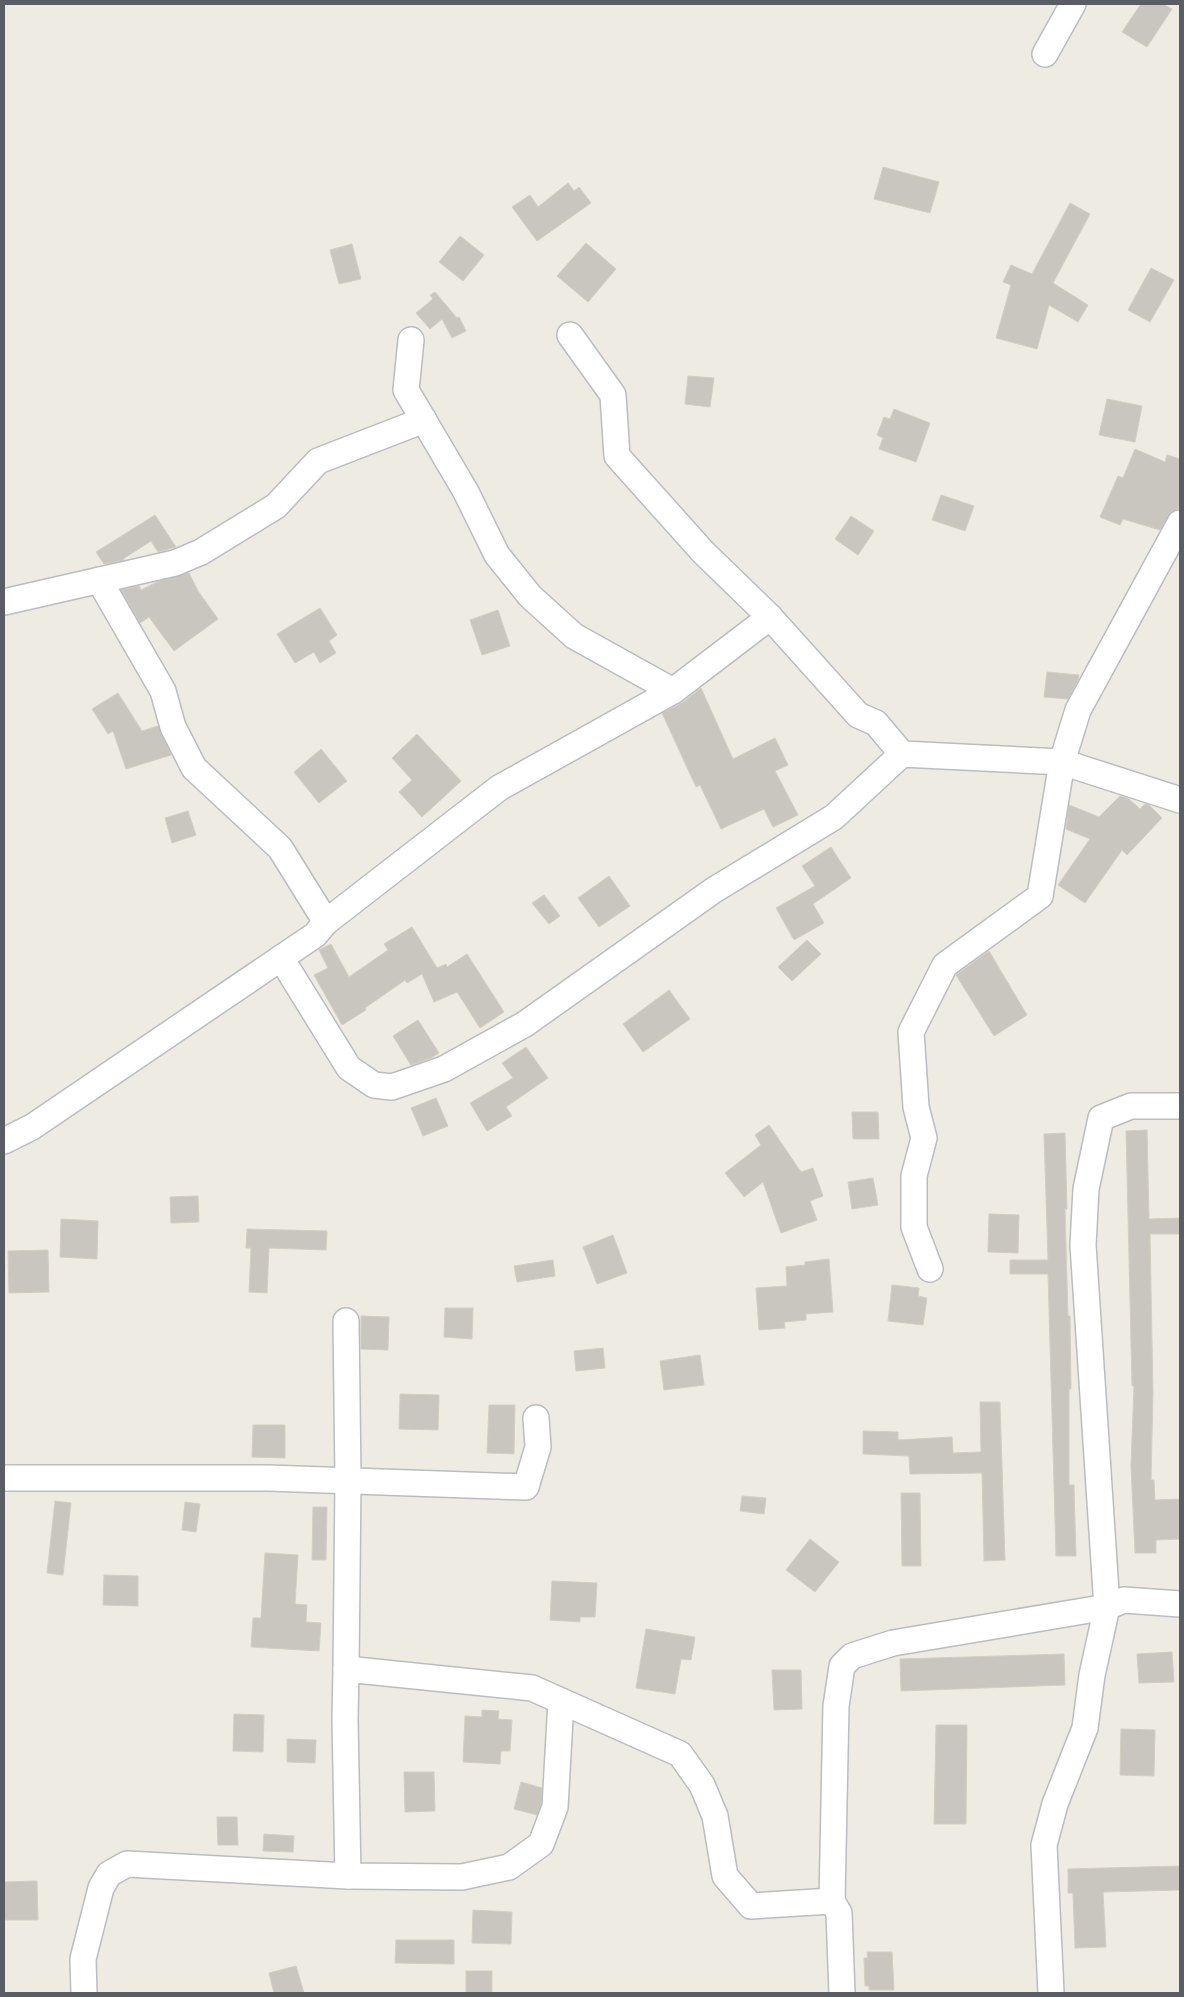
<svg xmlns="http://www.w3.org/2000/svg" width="1184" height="1997" viewBox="0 0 1184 1997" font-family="'Archivo Narrow',sans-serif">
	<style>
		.building { fill: #c9c6bf; stroke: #d3cec0 }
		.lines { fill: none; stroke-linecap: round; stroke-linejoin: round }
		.minor-casing { stroke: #babcc2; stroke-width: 28 }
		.minor { stroke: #fff; stroke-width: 25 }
	</style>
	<rect width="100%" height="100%" fill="#eeece2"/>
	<g class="building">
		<path d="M 1141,4 L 1163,4 L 1172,9 L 1147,47 L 1122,32 Z"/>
		<path d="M 883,167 L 939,182 L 930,213 L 874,199 Z"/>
		<path d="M 568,183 L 574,191 L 579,187 L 591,203 L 537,241 L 512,207 L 530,195 L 538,207 Z"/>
		<path d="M 1070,203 L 1090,214 L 1053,283 L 1088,305 L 1078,322 L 1049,305 L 1037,349 L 996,338 L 1011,285 L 1003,282 L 1011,265 L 1032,274 Z"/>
		<path d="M 460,236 L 484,255 L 463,281 L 439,262 Z"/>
		<path d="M 586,243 L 616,269 L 588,302 L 557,276 Z"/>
		<path d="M 352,244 L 361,279 L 339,284 L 330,250 Z"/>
		<path d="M 1151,268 L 1174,280 L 1150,322 L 1128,310 Z"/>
		<path d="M 435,292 L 457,318 L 459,317 L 466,331 L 452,338 L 442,319 L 430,329 L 416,313 L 433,299 L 430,295 Z"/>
		<path d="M 688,376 L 714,378 L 710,407 L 685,404 Z"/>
		<path d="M 1107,399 L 1142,406 L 1135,442 L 1099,435 Z"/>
		<path d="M 894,409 L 930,423 L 916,462 L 879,449 L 883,438 L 877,435 L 884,417 L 890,419 Z"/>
		<path d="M 1135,449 L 1165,462 L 1167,455 L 1180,459 L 1180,502 L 1178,509 L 1172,511 L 1168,516 L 1160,530 L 1123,519 L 1120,525 L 1100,517 L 1118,476 L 1123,478 Z"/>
		<path d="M 941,495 L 974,506 L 965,531 L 932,520 Z"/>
		<path d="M 155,515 L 176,547 L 158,552 L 151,541 L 123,559 L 124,560 L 104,564 L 96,552 Z"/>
		<path d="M 851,516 L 874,531 L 858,555 L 835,539 Z"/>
		<path d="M 189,573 L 198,591 L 218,619 L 174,651 L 149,617 L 140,623 L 121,590 L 139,586 L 141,590 L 157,582 Z"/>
		<path d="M 320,608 L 337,635 L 329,641 L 336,653 L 320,663 L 314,652 L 295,663 L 277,634 Z"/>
		<path d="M 498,610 L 510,646 L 482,655 L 470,620 Z"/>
		<path d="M 1047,672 L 1079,675 L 1078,680 L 1068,699 L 1044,697 Z"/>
		<path d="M 701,688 L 733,759 L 775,738 L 788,765 L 775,771 L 798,815 L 773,827 L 764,809 L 721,829 L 700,785 L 696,787 L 662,713 L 682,703 Z"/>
		<path d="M 118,693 L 142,731 L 158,726 L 171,755 L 126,769 L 113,731 L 108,734 L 92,709 Z"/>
		<path d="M 417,734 L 461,781 L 422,817 L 399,792 L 412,780 L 392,758 Z"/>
		<path d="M 321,749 L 347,781 L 319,803 L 294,772 Z"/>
		<path d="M 1120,796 L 1129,799 L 1140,809 L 1145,804 L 1149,805 L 1162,818 L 1127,855 L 1122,850 L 1085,903 L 1058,885 L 1090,839 L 1066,829 L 1069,805 L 1099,817 Z"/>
		<path d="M 188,811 L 196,835 L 172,843 L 165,818 Z"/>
		<path d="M 831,847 L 851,878 L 813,904 L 824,923 L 794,940 L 776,908 L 815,886 L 802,866 Z"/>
		<path d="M 609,876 L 630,906 L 599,927 L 578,898 Z"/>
		<path d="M 544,895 L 560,916 L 549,924 L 532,903 Z"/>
		<path d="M 412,927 L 437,968 L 446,964 L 447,967 L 467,954 L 504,1012 L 480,1028 L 457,992 L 434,1002 L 422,974 L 407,983 L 405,980 L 365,1008 L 366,1010 L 342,1025 L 314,975 L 328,968 L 319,950 L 331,944 L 349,977 L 388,950 L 384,944 Z"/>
		<path d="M 807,940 L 821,954 L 792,981 L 778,967 Z"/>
		<path d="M 989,951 L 1027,1015 L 994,1036 L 956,975 Z"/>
		<path d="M 669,990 L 690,1019 L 643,1052 L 623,1024 Z"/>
		<path d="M 418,1020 L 439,1053 L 431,1058 L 411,1065 L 393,1036 Z"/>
		<path d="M 526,1047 L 548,1078 L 506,1107 L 512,1116 L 487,1131 L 470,1103 L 513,1078 L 502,1063 Z"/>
		<path d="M 436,1098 L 448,1126 L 423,1136 L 411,1108 Z"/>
		<path d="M 852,1112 L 878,1112 L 879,1139 L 853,1139 Z"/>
		<path d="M 769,1125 L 801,1172 L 813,1168 L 823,1196 L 810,1201 L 817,1220 L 781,1233 L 763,1182 L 744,1197 L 725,1173 L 761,1145 L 755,1135 Z"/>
		<path d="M 1147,1130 L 1149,1219 L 1180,1218 L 1180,1234 L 1150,1234 L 1153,1392 L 1151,1480 L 1154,1480 L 1155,1500 L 1180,1499 L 1180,1539 L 1156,1540 L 1156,1553 L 1135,1553 L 1131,1466 L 1134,1386 L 1132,1386 L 1126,1131 Z"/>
		<path d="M 1065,1133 L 1067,1209 L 1065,1209 L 1068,1316 L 1070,1316 L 1071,1389 L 1069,1389 L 1069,1485 L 1074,1485 L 1076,1556 L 1056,1556 L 1048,1274 L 1010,1274 L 1010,1260 L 1048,1260 L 1044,1134 Z"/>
		<path d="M 873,1178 L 878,1205 L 852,1209 L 848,1182 Z"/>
		<path d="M 198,1196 L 199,1222 L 171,1223 L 170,1197 Z"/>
		<path d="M 989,1214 L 1019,1215 L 1018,1253 L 988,1252 Z"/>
		<path d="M 61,1219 L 98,1221 L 97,1259 L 60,1257 Z"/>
		<path d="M 247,1229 L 327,1231 L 326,1250 L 269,1248 L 267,1293 L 249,1292 L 251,1248 L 246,1248 Z"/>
		<path d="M 613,1235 L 627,1273 L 597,1284 L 583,1247 Z"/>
		<path d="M 48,1250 L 49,1292 L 9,1293 L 8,1251 Z"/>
		<path d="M 829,1259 L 833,1312 L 806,1314 L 806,1320 L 784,1322 L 785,1328 L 759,1330 L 756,1288 L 787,1286 L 786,1267 L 805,1265 L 805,1262 Z"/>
		<path d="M 553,1260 L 555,1276 L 517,1282 L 514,1266 Z"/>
		<path d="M 892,1285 L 919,1288 L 918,1296 L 927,1298 L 923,1325 L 888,1321 Z"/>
		<path d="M 445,1308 L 473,1308 L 472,1339 L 444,1337 Z"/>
		<path d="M 361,1316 L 389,1317 L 388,1350 L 361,1349 Z"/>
		<path d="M 603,1348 L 605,1368 L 576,1371 L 574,1351 Z"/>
		<path d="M 700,1355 L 704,1385 L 664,1390 L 660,1361 Z"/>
		<path d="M 400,1394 L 439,1395 L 438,1430 L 399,1429 Z"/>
		<path d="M 980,1402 L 1000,1402 L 1005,1560 L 984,1561 L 982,1473 L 910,1474 L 909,1456 L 863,1454 L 863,1431 L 898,1432 L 898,1440 L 952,1437 L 953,1453 L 981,1452 Z"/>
		<path d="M 489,1405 L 515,1405 L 514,1454 L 487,1453 Z"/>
		<path d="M 253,1425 L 285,1425 L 285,1458 L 252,1457 Z"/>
		<path d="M 901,1493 L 920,1493 L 921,1566 L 902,1566 Z"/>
		<path d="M 742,1496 L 766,1498 L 764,1514 L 740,1511 Z"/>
		<path d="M 55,1501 L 71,1503 L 63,1575 L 47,1573 Z"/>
		<path d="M 185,1502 L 200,1504 L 196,1532 L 182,1530 Z"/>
		<path d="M 313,1507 L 327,1507 L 326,1560 L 312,1560 Z"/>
		<path d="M 810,1539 L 839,1562 L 815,1592 L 786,1570 Z"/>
		<path d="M 265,1553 L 298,1555 L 295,1604 L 307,1605 L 306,1622 L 321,1623 L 319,1651 L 251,1647 L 253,1618 L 261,1618 Z"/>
		<path d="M 104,1575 L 138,1576 L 138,1606 L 103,1605 Z"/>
		<path d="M 552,1581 L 597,1583 L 595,1617 L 580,1617 L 580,1622 L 550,1620 Z"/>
		<path d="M 646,1629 L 695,1637 L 691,1660 L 681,1659 L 675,1694 L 636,1688 Z"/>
		<path d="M 1172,1652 L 1174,1682 L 1139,1683 L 1137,1654 Z"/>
		<path d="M 1064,1654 L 1065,1685 L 901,1691 L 900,1659 Z"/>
		<path d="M 772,1670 L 801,1670 L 802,1709 L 774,1710 Z"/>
		<path d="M 482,1710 L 499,1711 L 498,1719 L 512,1720 L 510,1751 L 501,1751 L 500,1764 L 463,1762 L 465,1716 L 482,1717 Z"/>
		<path d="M 234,1714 L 264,1715 L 263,1752 L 233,1751 Z"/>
		<path d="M 936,1725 L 967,1725 L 966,1824 L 934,1824 Z"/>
		<path d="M 1121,1729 L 1155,1730 L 1154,1776 L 1120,1775 Z"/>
		<path d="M 287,1739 L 316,1740 L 315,1763 L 287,1762 Z"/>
		<path d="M 404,1772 L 434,1772 L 435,1811 L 405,1812 Z"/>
		<path d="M 521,1782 L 542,1788 L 541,1804 L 537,1815 L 514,1809 Z"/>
		<path d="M 217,1817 L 237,1817 L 238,1845 L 218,1845 Z"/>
		<path d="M 264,1834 L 294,1836 L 293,1852 L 263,1851 Z"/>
		<path d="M 1180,1866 L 1180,1890 L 1103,1892 L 1106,1947 L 1075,1948 L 1073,1893 L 1068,1893 L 1068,1869 Z"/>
		<path d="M 37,1881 L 38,1920 L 4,1920 L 4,1882 Z"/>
		<path d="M 473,1910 L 512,1912 L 511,1944 L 472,1943 Z"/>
		<path d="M 396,1940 L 454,1940 L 454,1964 L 395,1963 Z"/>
		<path d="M 867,1952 L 892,1952 L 894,1990 L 869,1990 L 869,1986 L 865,1986 L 864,1958 L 868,1958 Z"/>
		<path d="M 296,1966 L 304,1993 L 274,1993 L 269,1973 Z"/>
		<rect x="466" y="1971" width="26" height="22"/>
	</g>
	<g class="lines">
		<defs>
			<g id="minor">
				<path d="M 1045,54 L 1073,4"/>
				<path d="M 570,335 L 613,395 L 617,456 L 703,552 L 770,617 L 858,715 L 876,723 L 902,754"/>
				<path d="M 411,340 L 406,390 L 466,492 L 497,555 L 530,596 L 574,636 L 673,691"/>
				<path d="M 99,580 L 163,691 L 173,727 L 194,768 L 280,848 L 326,922"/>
				<path d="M 4,602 L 175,563 L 201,552 L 276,506 L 318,461 L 424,420"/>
				<path d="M 281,958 L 349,1068 L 374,1085 L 392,1087 L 444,1069 L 525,1024 L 714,890 L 834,817 L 902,754 L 1062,762 L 1180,800"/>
				<path d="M 4,1141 L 32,1127 L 315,935 L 326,922 L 499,788 L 673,691 L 770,617"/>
				<path d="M 930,1269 L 914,1227 L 914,1176 L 924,1138 L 916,1107 L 911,1032 L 945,965 L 1040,896 L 1062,762 L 1078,710 L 1180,523"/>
				<path d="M 346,1321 L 348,1480 L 346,1669"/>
				<path d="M 4,1478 L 268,1478 L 526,1487 L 538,1447 L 536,1418"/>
				<path d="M 348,1876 L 345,1719 L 346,1669 L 532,1688 L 680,1754 L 702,1785 L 715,1816 L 725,1876 L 751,1906 L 832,1901"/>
				<path d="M 84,1993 L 83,1959 L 101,1888 L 109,1874 L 127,1864 L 348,1876 L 462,1877 L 509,1867 L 541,1844 L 555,1807 L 561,1701"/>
				<path d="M 842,1993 L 839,1913 L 832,1901 L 836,1706 L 842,1666 L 852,1656 L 893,1643 L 1107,1607 L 1083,1245 L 1086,1189 L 1101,1118 L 1131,1106 L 1180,1106"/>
				<path d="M 1051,1993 L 1044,1845 L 1055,1804 L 1085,1728 L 1092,1675 L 1107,1607 L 1124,1600 L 1180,1604"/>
			</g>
		</defs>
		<use href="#minor" class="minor-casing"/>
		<use href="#minor" class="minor"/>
	</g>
	<rect width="1184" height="1997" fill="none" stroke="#5a5e64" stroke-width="10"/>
</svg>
